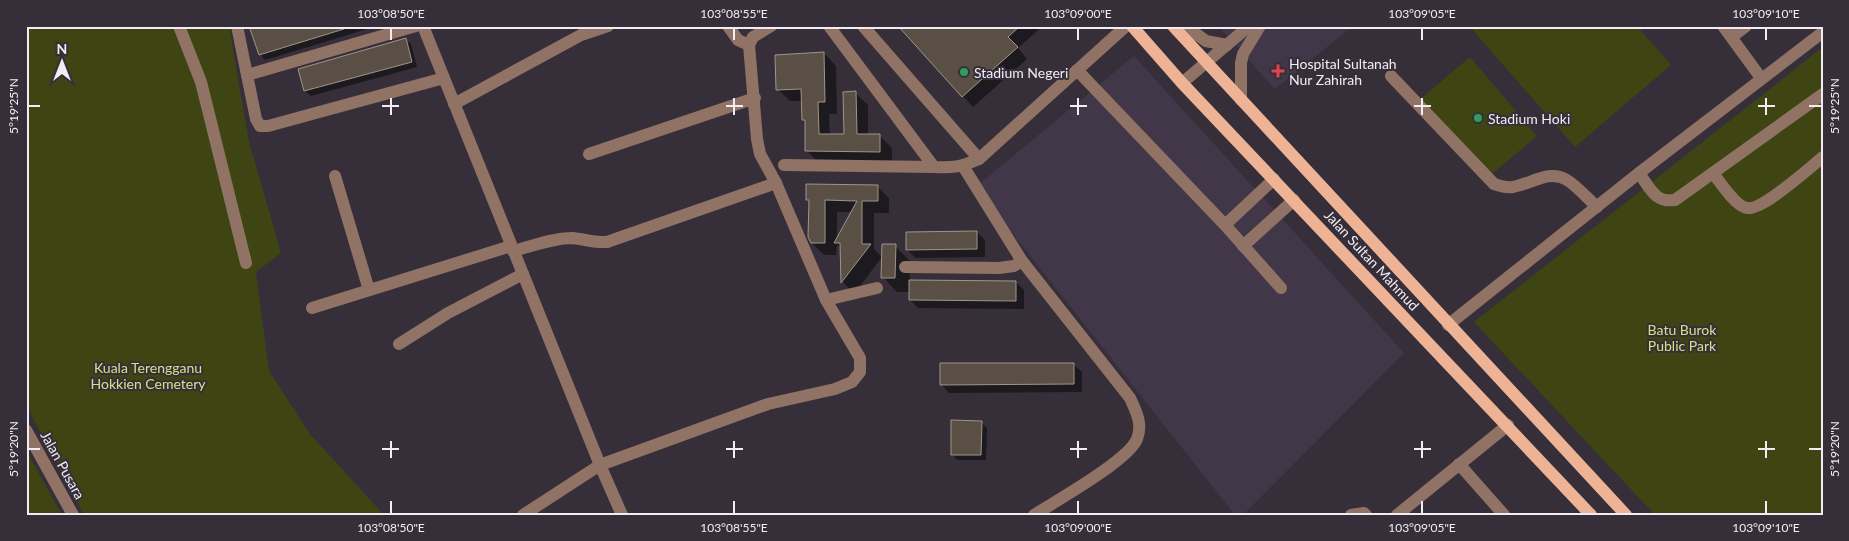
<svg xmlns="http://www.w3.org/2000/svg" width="1849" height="541" viewBox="0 0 1849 541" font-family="Lato,sans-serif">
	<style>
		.built { fill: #423748 }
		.green { fill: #3e4512 }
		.shadow { fill: #0007; fill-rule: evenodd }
		.building { fill: #594f44; stroke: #a09589 }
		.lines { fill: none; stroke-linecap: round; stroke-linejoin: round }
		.minor { stroke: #907364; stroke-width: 12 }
		.major { stroke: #edb394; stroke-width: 12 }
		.ticks { fill: none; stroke: #f2edf4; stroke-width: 2 }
		.health-dot { fill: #e0444e; stroke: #362f3a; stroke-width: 2 }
		.leisure-dot { fill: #2e9e5b; stroke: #362f3a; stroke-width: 2 }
		.labels { text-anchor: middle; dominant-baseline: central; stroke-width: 4; stroke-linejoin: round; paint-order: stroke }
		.poi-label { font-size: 14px; fill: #f2edf4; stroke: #362f3a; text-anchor: start }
		.street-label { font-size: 14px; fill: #f2edf4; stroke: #362f3a }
		.park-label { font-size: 14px; fill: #d2e382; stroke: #362f3a }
		.neatline { fill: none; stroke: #f2edf4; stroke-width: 2 }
		.ticks-label { font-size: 12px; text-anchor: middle; fill: #f2edf4 }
	</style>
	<rect width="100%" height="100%" fill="#362f3a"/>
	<g class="built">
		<path d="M 1218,26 L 1353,26 L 1275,89 Z"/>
		<path d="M 1134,56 L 1404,353 L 1243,515 L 1235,515 L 1009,229 L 978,185 Z"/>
	</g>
	<g class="green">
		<path d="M 26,26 L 229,26 L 249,142 L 281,253 L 256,272 L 269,371 L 310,434 L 384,515 L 84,515 L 26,405 Z"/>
		<path d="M 1469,26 L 1637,26 L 1671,65 L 1575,147 Z"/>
		<path d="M 1823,47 L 1823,515 L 1655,515 L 1474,322 Z"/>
		<path d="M 1470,57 L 1537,136 L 1486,179 L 1419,100 Z"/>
		<path d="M 26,450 L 62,515 L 26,515 Z"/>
	</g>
	<g class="shadow">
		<path d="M 254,26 L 377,26 L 265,60 L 260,54 Z"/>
		<path d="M 899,26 L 1043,26 L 1018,48 L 1027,59 L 973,107 Z"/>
		<path d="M 405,39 L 411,44 L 417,67 L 311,96 L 305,91 L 299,70 Z"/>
		<path d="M 824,53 L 836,66 L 837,114 L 829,114 L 830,135 L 846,135 L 855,93 L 868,105 L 868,136 L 880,136 L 892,148 L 892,164 L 819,163 L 806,150 L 807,123 L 804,120 L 803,101 L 790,101 L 778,89 Z"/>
		<path d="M 877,186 L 889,198 L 889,213 L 874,213 L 874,249 L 882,257 L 854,294 L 843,282 L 842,250 L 837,244 L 836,255 L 824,255 L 812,243 L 810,202 L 807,199 ZM 837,212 L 852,212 L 837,241 Z"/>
		<path d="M 977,232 L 985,240 L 985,257 L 916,258 L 907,250 Z"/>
		<path d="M 895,246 L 910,261 L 910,281 L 1016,282 L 1024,290 L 1024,309 L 918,308 L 910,300 L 910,292 L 897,292 L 883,277 Z"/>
		<path d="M 1073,364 L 1082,372 L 1082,392 L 949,393 L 941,384 Z"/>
		<path d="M 981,422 L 987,428 L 986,460 L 957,460 L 952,454 Z"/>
	</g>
	<g class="building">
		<path d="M 249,26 L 344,26 L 344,29 L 259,55 Z"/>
		<path d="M 898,26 L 1020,26 L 1008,37 L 1018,47 L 962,97 Z"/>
		<path d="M 406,38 L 412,62 L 304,91 L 298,69 Z"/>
		<path d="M 824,52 L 825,102 L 818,102 L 819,134 L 844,134 L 843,92 L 856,91 L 857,134 L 880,134 L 880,152 L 805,151 L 805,120 L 802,120 L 801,89 L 776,90 L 775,55 Z"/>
		<path d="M 806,184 L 878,185 L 878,201 L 862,201 L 862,244 L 871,244 L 841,283 L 840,243 L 834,243 L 857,201 L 825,200 L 825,243 L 811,243 L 808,237 L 809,200 L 806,200 Z"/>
		<path d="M 977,231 L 977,249 L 906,250 L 906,232 Z"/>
		<path d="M 882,244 L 896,244 L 895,278 L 881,278 Z"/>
		<path d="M 909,280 L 1016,281 L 1016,301 L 909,300 Z"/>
		<path d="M 940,363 L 1074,363 L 1074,384 L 940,385 Z"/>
		<path d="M 951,420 L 982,421 L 981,455 L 951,455 Z"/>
	</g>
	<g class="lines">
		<g class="minor">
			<path d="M 179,26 L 201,82 L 246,263"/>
			<path d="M 237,26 L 256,119 L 260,126 L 268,126 L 444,78"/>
			<path d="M 423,26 L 600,465 L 622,515"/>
			<path d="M 728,26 L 738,40 L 749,45"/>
			<path d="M 829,26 L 934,167 C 953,168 961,167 979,159 L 1126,26"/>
			<path d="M 863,26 L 979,159"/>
			<path d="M 1185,26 L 1206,41 L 1227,45"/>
			<path d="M 1723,26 L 1761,78"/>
			<path d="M 1732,37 L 1746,26"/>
			<path d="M 1077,70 L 1225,225 L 1281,288"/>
			<path d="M 247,75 L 416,26"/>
			<path d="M 1391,76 L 1494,184 C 1500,186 1506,188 1513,187 C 1531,184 1549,169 1567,180 C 1578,187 1587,198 1597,207"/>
			<path d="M 1182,83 L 1249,26"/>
			<path d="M 1241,100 L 1241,63 L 1243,54 L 1260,26"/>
			<path d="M 454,104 L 581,35 L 608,26"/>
			<path d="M 589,154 L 755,98"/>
			<path d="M 784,165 L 934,167"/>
			<path d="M 963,166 L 1022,261 L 1130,398 C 1136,411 1143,424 1137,439 C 1129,460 1056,501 1034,515"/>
			<path d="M 1639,173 C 1650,188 1655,203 1675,200 L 1823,94"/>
			<path d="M 1713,173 C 1720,182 1736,207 1747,208 C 1762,211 1809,168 1823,157"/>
			<path d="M 335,176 L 369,290"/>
			<path d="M 1225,225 L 1274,179"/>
			<path d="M 1243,246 L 1294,200"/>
			<path d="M 513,251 C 532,246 553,238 572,238 C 584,239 595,243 607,242 L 776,183"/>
			<path d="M 905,267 L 999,268 L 1014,266 L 1022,261"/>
			<path d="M 826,300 L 877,288"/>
			<path d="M 312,308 L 511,246"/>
			<path d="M 1448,325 L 1639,173 L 1823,32"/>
			<path d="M 399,344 L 448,313 L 523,274"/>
			<path d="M 26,430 L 73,515"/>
			<path d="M 1459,464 L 1504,515"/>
			<path d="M 523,515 L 600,465 L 768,404 L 835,389 L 852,382 L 860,372 L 860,358 L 826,300 L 776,183 L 760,154 L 757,139 L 749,45 L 753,37 L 771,26"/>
			<path d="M 1351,515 L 1364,513 L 1366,515"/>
			<path d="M 1397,515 L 1508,425"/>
		</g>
		<g class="major">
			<path d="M 1132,26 L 1182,83 L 1591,515"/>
			<path d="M 1173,26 L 1626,515"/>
		</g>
	</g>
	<path class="ticks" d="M 391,28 L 391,40M 734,28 L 734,40M 1078,28 L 1078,40M 1422,28 L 1422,40M 1766,28 L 1766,40M 391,98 L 391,115M 734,98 L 734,115M 1078,98 L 1078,115M 1422,98 L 1422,115M 1766,98 L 1766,115M 28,106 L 40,106M 382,106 L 399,106M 726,106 L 743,106M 1070,106 L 1087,106M 1414,106 L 1431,106M 1758,106 L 1775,106M 1809,106 L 1822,106M 391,441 L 391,458M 734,441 L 734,458M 1078,441 L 1078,458M 1422,441 L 1422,458M 1766,441 L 1766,458M 28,449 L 40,449M 382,449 L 399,449M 726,449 L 743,449M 1070,449 L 1087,449M 1414,449 L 1431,449M 1758,449 L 1775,449M 1809,449 L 1822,449M 391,501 L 391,514M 734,501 L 734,514M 1078,501 L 1078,514M 1422,501 L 1422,514M 1766,501 L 1766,514"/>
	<path class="health-dot" d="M1275.5 63.5h5v5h5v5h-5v5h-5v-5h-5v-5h5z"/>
	<g class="leisure-dot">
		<circle cx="964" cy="72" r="5"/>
		<circle cx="1478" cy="118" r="5"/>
	</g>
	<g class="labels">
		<g class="poi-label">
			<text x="1289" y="63">Hospital Sultanah<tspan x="1289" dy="16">Nur Zahirah</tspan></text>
			<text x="974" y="72">Stadium Negeri</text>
			<text x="1488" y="118">Stadium Hoki</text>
		</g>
		<g class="street-label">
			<text transform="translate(1372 260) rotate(47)">Jalan Sultan Mahmud</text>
			<text transform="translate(63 465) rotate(61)">Jalan Pusara</text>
		</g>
		<g class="park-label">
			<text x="1682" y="329">Batu Burok<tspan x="1682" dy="16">Public Park</tspan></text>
			<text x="148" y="367">Kuala Terengganu<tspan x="148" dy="16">Hokkien Cemetery</tspan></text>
		</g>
	</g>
	<rect width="1849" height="541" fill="none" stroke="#362f3a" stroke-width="55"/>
	<g transform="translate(62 62)" stroke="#362f3a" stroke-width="4" paint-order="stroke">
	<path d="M0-4L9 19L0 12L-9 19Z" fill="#f2edf4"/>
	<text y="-8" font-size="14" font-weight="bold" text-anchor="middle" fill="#f2edf4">N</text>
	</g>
	<rect x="28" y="28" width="1794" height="486" class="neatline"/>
	<g class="ticks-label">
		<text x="391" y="18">103°08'50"E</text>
		<text x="734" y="18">103°08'55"E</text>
		<text x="1078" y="18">103°09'00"E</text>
		<text x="1422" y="18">103°09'05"E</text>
		<text x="1766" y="18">103°09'10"E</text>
		<text transform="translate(14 106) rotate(-90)" y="4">5°19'25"N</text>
		<text transform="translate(1835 106) rotate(-90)" y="4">5°19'25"N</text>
		<text transform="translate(14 449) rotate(-90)" y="4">5°19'20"N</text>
		<text transform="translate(1835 449) rotate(-90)" y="4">5°19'20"N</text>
		<text x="391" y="532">103°08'50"E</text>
		<text x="734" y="532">103°08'55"E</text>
		<text x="1078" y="532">103°09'00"E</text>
		<text x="1422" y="532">103°09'05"E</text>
		<text x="1766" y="532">103°09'10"E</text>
	</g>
</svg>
